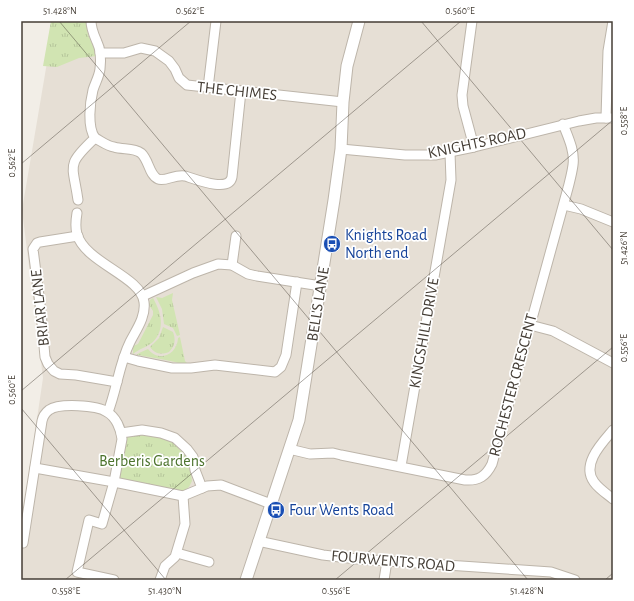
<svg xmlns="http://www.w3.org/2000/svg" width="634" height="601" viewBox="0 0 634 601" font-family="'Alegreya Sans',sans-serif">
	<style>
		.residential { fill: #e6dfd5 }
		.grass { fill: url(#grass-tufts) }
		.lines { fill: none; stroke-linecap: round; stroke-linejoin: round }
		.minor-casing { stroke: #bdb5aa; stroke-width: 11 }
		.tertiary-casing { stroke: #bdb5aa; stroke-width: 13 }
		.minor { stroke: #fff; stroke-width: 9 }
		.tertiary { stroke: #fff; stroke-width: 11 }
		.ticks { fill: none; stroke: #453e36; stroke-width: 1; stroke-opacity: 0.45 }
		.labels { text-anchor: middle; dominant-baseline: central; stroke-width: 3.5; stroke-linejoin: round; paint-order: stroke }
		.street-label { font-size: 16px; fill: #453e36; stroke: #fff }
		.transit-label { font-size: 16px; fill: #164399; stroke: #fff; text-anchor: start }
		.park-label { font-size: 16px; fill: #4c732d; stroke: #fff }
		.neatline { fill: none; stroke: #453e36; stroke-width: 1.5 }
		.ticks-label { font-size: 10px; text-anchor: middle; fill: #453e36 }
	</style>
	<defs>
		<pattern id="grass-tufts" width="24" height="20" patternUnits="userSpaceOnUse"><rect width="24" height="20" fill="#d1e4b2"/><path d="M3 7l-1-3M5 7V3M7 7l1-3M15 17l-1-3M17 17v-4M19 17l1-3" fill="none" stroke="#b5c59a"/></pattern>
	</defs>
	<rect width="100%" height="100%" fill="#f2eee7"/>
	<path class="residential" d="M 54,21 L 613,21 L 613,580 L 21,580 L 21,527 L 43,378 L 22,210 Z"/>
	<g class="grass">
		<path d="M 51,21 L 87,21 L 88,35 L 97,53 L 97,56 L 79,58 L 57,67 L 43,66 Z"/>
		<path d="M 173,293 L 172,300 L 180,335 L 177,336 L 173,328 L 164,324 L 162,309 L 156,297 L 162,298 Z"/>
		<path d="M 153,298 C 161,312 166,329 153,342 C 147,347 139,349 133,354 L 133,346 L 138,344 L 153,315 L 153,311 L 149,305 L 150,300 Z"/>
		<path d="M 163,327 L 173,332 C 176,340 175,346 169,352 C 161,355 155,354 150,347 L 159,338 Z"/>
		<path d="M 180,337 L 185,361 L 188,364 L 187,366 C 181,362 148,357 139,355 L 135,356 L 139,353 L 148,349 C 159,363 177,355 178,338 Z"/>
		<path d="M 135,433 L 160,435 L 178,445 L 178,448 L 185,455 L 189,455 L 192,481 L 189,487 L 182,492 L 120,480 L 119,478 L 126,438 Z"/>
	</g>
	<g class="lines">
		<defs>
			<g id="minor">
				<path d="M 472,21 L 462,95 L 463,106 L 474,147"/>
				<path d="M 100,53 L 124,53 L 141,48 L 155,51 L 169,61 L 175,69 L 179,78 L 187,85 L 343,102"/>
				<path d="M 208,88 L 216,21"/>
				<path d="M 606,118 L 608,51 L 613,21"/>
				<path d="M 95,138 C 101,141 107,146 114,147 C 123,150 133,147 141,153 C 149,160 149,175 158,179 C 165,182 175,174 185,176 C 195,179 229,193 232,177 L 241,91"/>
				<path d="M 341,149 L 405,155 L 435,155 L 474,147 L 579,121 L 596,118 L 613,118"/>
				<path d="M 78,200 C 73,164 65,166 95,138 C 87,127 90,102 93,90 C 95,83 99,77 100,69 C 101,60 101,50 97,42 C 94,35 91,29 91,21"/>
				<path d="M 564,205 L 581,209 L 613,222"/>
				<path d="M 77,213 C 76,219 75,227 77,234 C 85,263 141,276 144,302 C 146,317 136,330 130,342 C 119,364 117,389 108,412"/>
				<path d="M 78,236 L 40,242 L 37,243 L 33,249 L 41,312 L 45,357 L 48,364 L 54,371 L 60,374 L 76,375 L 117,382"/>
				<path d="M 232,265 L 236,236"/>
				<path d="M 143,296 L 193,273 L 218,264 L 232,265 L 248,274 L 257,276 L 321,286"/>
				<path d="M 530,325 L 553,331 L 613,363"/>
				<path d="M 124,357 L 138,361 L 172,368 L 191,368 L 215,365 L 275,372 L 281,367 L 286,355 L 297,282"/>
				<path d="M 613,430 C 602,443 581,464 594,482 C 599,489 607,494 613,499"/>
				<path d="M 121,433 L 142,430 L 161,433 L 175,438 L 187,449 L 193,457 L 195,470 L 202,488"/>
				<path d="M 289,449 L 310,454 L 333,453 L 341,455 L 465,480 C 479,481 486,476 492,464 L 568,188 C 570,180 572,173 573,165 C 575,151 568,137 563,124"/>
				<path d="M 401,466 L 451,180 L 450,153"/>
				<path d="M 35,468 L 114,482 L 183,496 L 207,486 L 221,485 L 271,504"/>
				<path d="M 258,541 L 323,555 L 357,559 L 551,572 L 575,580"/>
				<path d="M 23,543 L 42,421 C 43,416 45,413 49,410 C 59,403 97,405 107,412 C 116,417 121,429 122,439 L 114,482 L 102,524 L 89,520 L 77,572 L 114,580"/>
				<path d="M 177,553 L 209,562"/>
				<path d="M 160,580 L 165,566 L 175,557 L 185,524 L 183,496"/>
				<path d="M 384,580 L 387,561"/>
			</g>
			<path id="tertiary" d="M 246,580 L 299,420 L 334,200 L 341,149 L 343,102 L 347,66 L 359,21"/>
		</defs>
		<use href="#minor" class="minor-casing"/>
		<use href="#tertiary" class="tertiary-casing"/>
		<use href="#minor" class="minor"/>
		<use href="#tertiary" class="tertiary"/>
	</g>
	<path class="ticks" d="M 59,21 L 528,580M 421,21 L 613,250M 21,164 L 191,21M 21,391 L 461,21M 21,408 L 166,580M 65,580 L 613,120M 335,580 L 613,347M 605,580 L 613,573"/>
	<defs>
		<symbol id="bus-disc" viewBox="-11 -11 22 22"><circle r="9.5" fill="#1a4fb4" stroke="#fff"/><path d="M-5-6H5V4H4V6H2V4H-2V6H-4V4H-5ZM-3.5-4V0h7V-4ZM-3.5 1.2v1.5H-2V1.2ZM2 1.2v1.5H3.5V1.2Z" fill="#fff"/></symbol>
	</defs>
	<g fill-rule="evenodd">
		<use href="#bus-disc" x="322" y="234" width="20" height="20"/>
		<use href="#bus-disc" x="266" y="500" width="20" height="20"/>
	</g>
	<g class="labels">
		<g class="street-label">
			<text transform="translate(237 91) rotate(6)">THE CHIMES</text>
			<text transform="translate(477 143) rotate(-12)">KNIGHTS ROAD</text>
			<text transform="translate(318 304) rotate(-81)">BELL'S LANE</text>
			<text transform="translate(40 308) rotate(-96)">BRIAR LANE</text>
			<text transform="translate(424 333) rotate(-80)">KINGSHILL DRIVE</text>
			<text transform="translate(513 385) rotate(-75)">ROCHESTER CRESCENT</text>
			<text transform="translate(393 561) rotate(5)">FOURWENTS ROAD</text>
		</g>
		<g class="transit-label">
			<text x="345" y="235">Knights Road<tspan x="345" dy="18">North end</tspan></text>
			<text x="289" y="510">Four Wents Road</text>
		</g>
		<g class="park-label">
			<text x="152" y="461">Berberis Gardens</text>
		</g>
	</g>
	<rect width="634" height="601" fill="none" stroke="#ffffff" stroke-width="44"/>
	<rect x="22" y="22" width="590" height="557" class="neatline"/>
	<g class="ticks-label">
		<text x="60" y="14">51.428°N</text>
		<text x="190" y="14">0.562°E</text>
		<text x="460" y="14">0.560°E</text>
		<text transform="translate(623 121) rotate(-90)" y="4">0.558°E</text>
		<text transform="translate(11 163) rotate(-90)" y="4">0.562°E</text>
		<text transform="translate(623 248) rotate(-90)" y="4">51.426°N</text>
		<text transform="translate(623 348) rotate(-90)" y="4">0.556°E</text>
		<text transform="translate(11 390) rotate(-90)" y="4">0.560°E</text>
		<text x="66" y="594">0.558°E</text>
		<text x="165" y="594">51.430°N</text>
		<text x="336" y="594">0.556°E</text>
		<text x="527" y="594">51.428°N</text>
	</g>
</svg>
